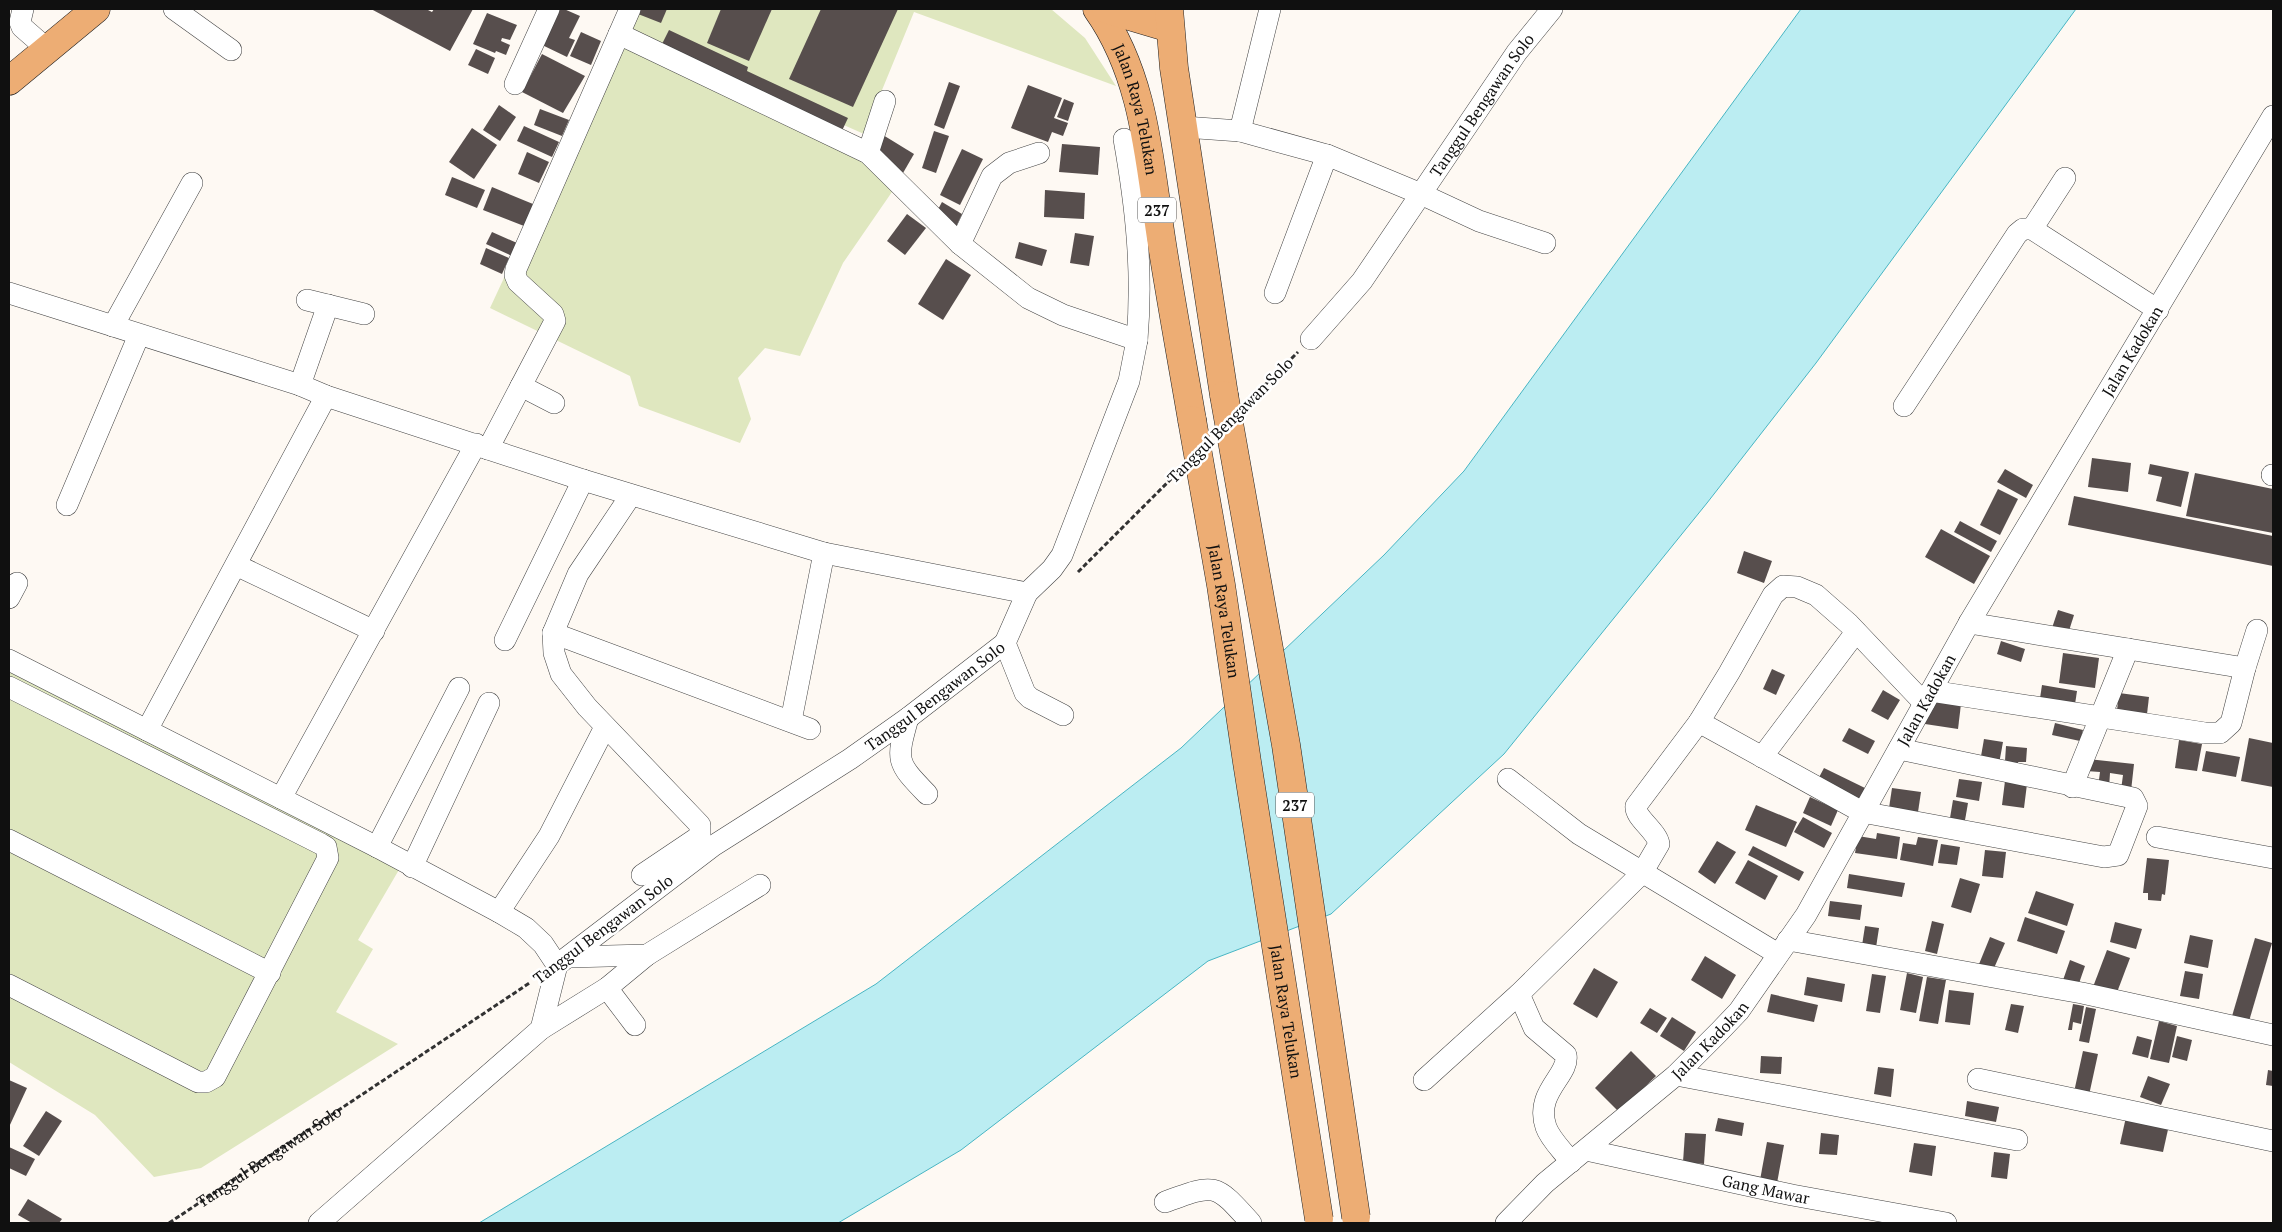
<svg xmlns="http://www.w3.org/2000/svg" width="2282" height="1232" viewBox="0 0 2282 1232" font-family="'PT Serif',serif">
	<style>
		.green { fill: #dfe7bf }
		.water { fill: #bbedf2; stroke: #48b5c3 }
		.building { fill: #574e4d }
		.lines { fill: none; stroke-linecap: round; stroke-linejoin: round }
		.minor-casing { stroke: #434343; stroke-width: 22 }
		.major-casing { stroke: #212121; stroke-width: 29 }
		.path { stroke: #323232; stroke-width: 3; stroke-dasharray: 5 2.5; stroke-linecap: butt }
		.minor { stroke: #fff; stroke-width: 21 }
		.major { stroke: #edad74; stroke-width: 28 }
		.major-bridge-casing { stroke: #212121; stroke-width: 29; stroke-linecap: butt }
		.major-bridge { stroke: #edad74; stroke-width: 28 }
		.labels { text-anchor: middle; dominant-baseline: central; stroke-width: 5; stroke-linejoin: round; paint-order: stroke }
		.shield { fill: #fff; stroke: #585858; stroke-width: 1 }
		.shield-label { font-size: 15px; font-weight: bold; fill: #101010 }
		.street-label { font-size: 16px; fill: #101010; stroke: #fff }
	</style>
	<rect width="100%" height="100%" fill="#fef9f3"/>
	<g class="green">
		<path d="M 628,9 L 1051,9 L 1085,38 L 1116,86 L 914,12 L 864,134 L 621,26 Z"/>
		<path d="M 615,39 L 839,143 L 894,189 L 843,263 L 800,356 L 765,348 L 738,378 L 751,419 L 740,443 L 639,406 L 630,376 L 490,308 Z"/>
		<path d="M 9,671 L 400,868 L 358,940 L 373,949 L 336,1012 L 398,1044 L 201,1168 L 154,1177 L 95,1115 L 9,1062 Z"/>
	</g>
	<path class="water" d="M 1801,9 L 2076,9 L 1816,363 L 1707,503 L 1504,754 L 1331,914 L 1208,961 L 961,1150 L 838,1223 L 479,1223 L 876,984 L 1181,748 L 1384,555 L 1464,471 Z"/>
	<g class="building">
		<path d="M 371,9 L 426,9 L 432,12 L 434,9 L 473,9 L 450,51 Z"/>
		<path d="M 557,9 L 564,9 L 580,16 L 569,38 L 575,40 L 567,57 L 540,44 Z"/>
		<path d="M 640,9 L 667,9 L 661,23 L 638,14 Z"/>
		<path d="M 721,9 L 772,9 L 749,61 L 707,43 Z"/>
		<path d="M 821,9 L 898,9 L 853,107 L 789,79 Z"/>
		<path d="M 487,13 L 517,25 L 510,40 L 502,38 L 501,41 L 510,45 L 506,55 L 496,51 L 495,53 L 473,44 Z"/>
		<path d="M 669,30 L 748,67 L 747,71 L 848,118 L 840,135 L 659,50 Z"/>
		<path d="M 581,32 L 601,41 L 591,65 L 570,56 Z"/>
		<path d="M 476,49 L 495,58 L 488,74 L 468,65 Z"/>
		<path d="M 542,54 L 585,76 L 563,113 L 522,92 Z"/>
		<path d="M 949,82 L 960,86 L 944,129 L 934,125 Z"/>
		<path d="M 1028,85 L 1062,98 L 1054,118 L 1068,123 L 1063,136 L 1052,132 L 1048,142 L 1011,128 Z"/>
		<path d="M 1064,99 L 1074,103 L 1068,121 L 1057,117 Z"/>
		<path d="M 499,105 L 516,117 L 500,141 L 483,130 Z"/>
		<path d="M 540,109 L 569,120 L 562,136 L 534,125 Z"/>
		<path d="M 524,126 L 559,142 L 552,157 L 517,141 Z"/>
		<path d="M 472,128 L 497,145 L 474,179 L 449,162 Z"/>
		<path d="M 934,131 L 949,136 L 936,173 L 922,168 Z"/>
		<path d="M 883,135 L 914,154 L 903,173 L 872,154 Z"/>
		<path d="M 1062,144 L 1100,147 L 1098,175 L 1059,172 Z"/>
		<path d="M 962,149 L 983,159 L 960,205 L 940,195 Z"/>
		<path d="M 527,152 L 549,162 L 539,183 L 518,174 Z"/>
		<path d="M 452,177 L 485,190 L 477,208 L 445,195 Z"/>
		<path d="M 492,187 L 533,204 L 524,226 L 483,210 Z"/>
		<path d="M 1045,190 L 1085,193 L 1084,219 L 1044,217 Z"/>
		<path d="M 942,202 L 962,214 L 955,229 L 935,215 Z"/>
		<path d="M 907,214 L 926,228 L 905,255 L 887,241 Z"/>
		<path d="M 492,232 L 517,243 L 512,256 L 486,244 Z"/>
		<path d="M 1075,233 L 1094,236 L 1089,266 L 1070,263 Z"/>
		<path d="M 1019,242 L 1047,250 L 1042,266 L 1015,258 Z"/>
		<path d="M 486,248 L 509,258 L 502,274 L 480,264 Z"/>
		<path d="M 946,259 L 971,275 L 943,320 L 918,304 Z"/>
		<path d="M 2092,458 L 2131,463 L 2128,492 L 2088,487 Z"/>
		<path d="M 2150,464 L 2189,472 L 2181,507 L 2156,501 L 2162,477 L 2148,474 Z"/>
		<path d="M 2005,469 L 2033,485 L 2026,498 L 1997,482 Z"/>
		<path d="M 2195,473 L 2273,489 L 2273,533 L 2186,516 Z"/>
		<path d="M 1998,489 L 2018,499 L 2000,535 L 1980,525 Z"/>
		<path d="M 2074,496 L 2273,536 L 2273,566 L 2068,525 Z"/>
		<path d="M 1960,521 L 1997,541 L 1991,552 L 1954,532 Z"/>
		<path d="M 1941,529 L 1990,556 L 1974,584 L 1925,557 Z"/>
		<path d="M 1744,551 L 1772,561 L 1764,583 L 1737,573 Z"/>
		<path d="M 2058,610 L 2074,615 L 2067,637 L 2051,631 Z"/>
		<path d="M 2001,641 L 2025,649 L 2021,662 L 1997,654 Z"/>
		<path d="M 2063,653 L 2099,658 L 2095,688 L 2059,683 Z"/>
		<path d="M 1772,669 L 1785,675 L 1776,695 L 1763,689 Z"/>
		<path d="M 2042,685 L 2077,691 L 2074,711 L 2039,705 Z"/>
		<path d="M 1883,690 L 1900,700 L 1888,720 L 1871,711 Z"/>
		<path d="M 2119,693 L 2149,697 L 2147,714 L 2117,710 Z"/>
		<path d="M 1928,700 L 1961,704 L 1958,729 L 1925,724 Z"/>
		<path d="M 2055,723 L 2083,730 L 2080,741 L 2052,735 Z"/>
		<path d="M 1849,728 L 1875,741 L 1868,754 L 1842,741 Z"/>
		<path d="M 2249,738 L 2273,743 L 2273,787 L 2241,781 Z"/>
		<path d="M 1984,739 L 2003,742 L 1999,764 L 1980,762 Z"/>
		<path d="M 2179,740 L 2202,744 L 2197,771 L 2175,768 Z"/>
		<path d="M 2006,746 L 2027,748 L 2026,762 L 2018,762 L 2017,771 L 2008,771 L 2009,761 L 2005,761 Z"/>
		<path d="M 2206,751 L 2240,757 L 2236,777 L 2202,771 Z"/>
		<path d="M 2088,759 L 2134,764 L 2131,791 L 2121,790 L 2123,775 L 2110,773 L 2109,788 L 2098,787 L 2100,772 L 2086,771 Z"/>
		<path d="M 1824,768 L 1865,788 L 1857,803 L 1816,783 Z"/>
		<path d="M 1959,779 L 1982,782 L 1979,801 L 1956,797 Z"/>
		<path d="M 2005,781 L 2027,784 L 2024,808 L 2002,805 Z"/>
		<path d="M 1892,788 L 1921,792 L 1918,812 L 1889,808 Z"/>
		<path d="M 1810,797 L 1838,810 L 1831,826 L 1803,813 Z"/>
		<path d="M 1953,800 L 1968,803 L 1964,826 L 1949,824 Z"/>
		<path d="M 1756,805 L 1797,822 L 1786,847 L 1745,830 Z"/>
		<path d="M 1803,817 L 1832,833 L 1824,848 L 1794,832 Z"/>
		<path d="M 1877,833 L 1900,837 L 1897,859 L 1855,853 L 1858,836 L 1876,839 Z"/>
		<path d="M 1918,837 L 1938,840 L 1933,866 L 1900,860 L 1903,843 L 1916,845 Z"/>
		<path d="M 1717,841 L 1736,852 L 1715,884 L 1698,872 Z"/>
		<path d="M 1941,844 L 1960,847 L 1957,865 L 1938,863 Z"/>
		<path d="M 1753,846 L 1804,872 L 1799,881 L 1748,855 Z"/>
		<path d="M 1985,850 L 2006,852 L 2003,878 L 1982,876 Z"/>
		<path d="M 2147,858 L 2169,860 L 2165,895 L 2162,894 L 2161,901 L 2148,900 L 2148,893 L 2143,893 Z"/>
		<path d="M 1748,860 L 1778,876 L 1765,900 L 1735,883 Z"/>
		<path d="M 1849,874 L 1905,883 L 1902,897 L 1847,888 Z"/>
		<path d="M 1960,878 L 1980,884 L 1971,913 L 1951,907 Z"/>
		<path d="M 2036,891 L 2074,904 L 2067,926 L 2028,913 Z"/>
		<path d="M 1830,901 L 1862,905 L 1860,920 L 1828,916 Z"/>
		<path d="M 2025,917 L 2065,931 L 2057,954 L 2017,941 Z"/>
		<path d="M 1932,921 L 1944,924 L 1937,954 L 1925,951 Z"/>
		<path d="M 2115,922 L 2142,929 L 2136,949 L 2110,942 Z"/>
		<path d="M 1865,926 L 1879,928 L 1875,954 L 1861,952 Z"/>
		<path d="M 2190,935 L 2213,940 L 2208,968 L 2184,963 Z"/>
		<path d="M 1990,937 L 2005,943 L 1991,975 L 1977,969 Z"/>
		<path d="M 2255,938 L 2272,943 L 2247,1028 L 2230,1023 Z"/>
		<path d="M 2107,950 L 2130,958 L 2116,995 L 2093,987 Z"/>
		<path d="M 1705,956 L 1736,975 L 1722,999 L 1691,980 Z"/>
		<path d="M 2070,960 L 2085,966 L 2077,989 L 2062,983 Z"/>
		<path d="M 1594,968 L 1618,982 L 1597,1018 L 1573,1004 Z"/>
		<path d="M 2185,971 L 2203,974 L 2199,999 L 2180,996 Z"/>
		<path d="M 1907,973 L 1923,977 L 1916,1013 L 1900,1010 Z"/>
		<path d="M 1872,974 L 1886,976 L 1880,1013 L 1866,1011 Z"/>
		<path d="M 1807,977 L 1845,984 L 1842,1002 L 1804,995 Z"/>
		<path d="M 1927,977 L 1946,980 L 1938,1024 L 1919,1021 Z"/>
		<path d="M 1949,990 L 1974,993 L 1970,1025 L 1945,1022 Z"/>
		<path d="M 1771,994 L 1818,1005 L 1814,1022 L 1767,1012 Z"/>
		<path d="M 2011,1004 L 2024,1006 L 2018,1033 L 2005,1030 Z"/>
		<path d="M 2073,1004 L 2084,1006 L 2081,1024 L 2073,1022 L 2072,1030 L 2068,1030 Z"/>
		<path d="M 2086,1007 L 2096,1009 L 2089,1043 L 2079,1041 Z"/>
		<path d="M 1650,1008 L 1667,1018 L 1657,1033 L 1640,1023 Z"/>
		<path d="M 1672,1017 L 1696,1032 L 1684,1051 L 1660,1036 Z"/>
		<path d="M 2159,1021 L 2177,1026 L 2169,1063 L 2150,1059 Z"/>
		<path d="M 2137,1036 L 2152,1040 L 2148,1058 L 2132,1054 Z"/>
		<path d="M 2177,1036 L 2192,1040 L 2187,1061 L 2172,1057 Z"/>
		<path d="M 1631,1051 L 1656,1076 L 1619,1112 L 1595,1088 Z"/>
		<path d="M 2083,1051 L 2098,1054 L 2089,1095 L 2074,1092 Z"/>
		<path d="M 1761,1056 L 1782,1057 L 1781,1074 L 1760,1073 Z"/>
		<path d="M 1878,1067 L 1894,1069 L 1891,1097 L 1874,1094 Z"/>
		<path d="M 2268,1070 L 2273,1071 L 2273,1086 L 2266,1085 Z"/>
		<path d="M 2148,1076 L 2170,1084 L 2161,1105 L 2140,1097 Z"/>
		<path d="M 9,1080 L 27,1088 L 9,1127 Z"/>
		<path d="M 1967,1101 L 1999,1107 L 1996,1122 L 1965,1116 Z"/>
		<path d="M 46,1111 L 62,1121 L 39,1156 L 23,1146 Z"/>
		<path d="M 2126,1117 L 2169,1125 L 2163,1152 L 2120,1144 Z"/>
		<path d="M 1718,1118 L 1744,1123 L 1742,1136 L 1715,1131 Z"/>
		<path d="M 1685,1133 L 1706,1134 L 1704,1164 L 1683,1162 Z"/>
		<path d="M 1821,1133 L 1839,1135 L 1837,1155 L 1819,1154 Z"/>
		<path d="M 1767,1142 L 1784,1145 L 1777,1183 L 1760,1180 Z"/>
		<path d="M 1914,1143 L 1936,1146 L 1932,1176 L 1909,1172 Z"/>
		<path d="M 9,1147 L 35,1159 L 26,1176 L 9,1168 Z"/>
		<path d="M 1994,1152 L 2010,1154 L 2007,1179 L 1991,1177 Z"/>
		<path d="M 28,1199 L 62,1219 L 59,1223 L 32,1223 L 18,1215 Z"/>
	</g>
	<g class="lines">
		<defs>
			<g id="minor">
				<path d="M 23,9 L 20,22 L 22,27 L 46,48"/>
				<path d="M 174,9 L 231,50"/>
				<path d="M 515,84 L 549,9"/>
				<path d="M 1184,127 L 1240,131 L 1327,155 L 1421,194 L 1479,221 L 1545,243"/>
				<path d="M 1240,131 L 1270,9"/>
				<path d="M 1124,139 C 1136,207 1143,271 1137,340"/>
				<path d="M 868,153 L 885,101"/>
				<path d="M 2032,229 L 2065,178"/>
				<path d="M 960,244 L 992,176 L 1009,163 L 1039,153"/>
				<path d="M 9,293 L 300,385 L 326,396 L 583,480 L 824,553 L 1027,593 L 1052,569 L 1062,555 L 1129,381 L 1137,340 L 1063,315 L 1028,298 L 960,244 L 868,153 L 619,34 L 630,9"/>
				<path d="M 1275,293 L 1327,155"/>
				<path d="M 307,300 L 364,314"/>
				<path d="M 113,326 L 192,183"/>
				<path id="s2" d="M 1311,339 L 1362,281 L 1517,52 L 1552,9"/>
				<path d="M 300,385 L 328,305"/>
				<path d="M 521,386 L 554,403"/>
				<path d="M 1904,406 L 2017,234 L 2023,229 L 2032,229 L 2158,310"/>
				<path d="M 488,449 L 555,321 L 553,314 L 518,282 L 515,275 L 516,269 L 619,34"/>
				<path d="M 2272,475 L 2273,475"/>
				<path d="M 631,495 L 578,574 L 553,633 L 554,653 L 561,674 L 587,707 L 700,825 L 700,836 L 642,875"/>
				<path d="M 67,505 L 139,335"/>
				<path d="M 236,565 L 374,631"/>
				<path d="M 1027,593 L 1005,643 L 1025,693 L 1030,698 L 1063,715"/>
				<path d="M 9,598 L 17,583"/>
				<path d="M 553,633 L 810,729"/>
				<path d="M 505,640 L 583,480"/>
				<path d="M 9,660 L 377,847 L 499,912 L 526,928 L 543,944 L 557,965 L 541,1029 L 319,1223"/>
				<path d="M 2245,668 L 2257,630"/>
				<path d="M 9,687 L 321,844 L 326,847 L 328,858 L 215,1077 L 206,1082 L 198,1082 L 9,985"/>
				<path d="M 1931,691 L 2205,733 L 2220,733 L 2231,723 L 2245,668 L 1969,623"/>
				<path d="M 908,718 C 896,761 896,762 927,794"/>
				<path d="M 791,721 L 824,553"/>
				<path d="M 147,730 L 326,396"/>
				<path d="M 1899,749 L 2133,798 L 2137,806 L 2118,855 L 2104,857 L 1862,812 L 1699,722 L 1729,673 L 1773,595 L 1783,586 L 1797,587 L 1816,595 L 1849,624 L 1924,703"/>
				<path d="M 1762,757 L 1856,632"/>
				<path d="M 1508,779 L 1579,834 L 1778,954"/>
				<path d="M 2072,787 L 2128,649"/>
				<path d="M 281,798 L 476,444"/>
				<path d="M 2157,837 L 2273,858"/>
				<path d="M 9,840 L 270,973"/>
				<path d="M 377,847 L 459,688"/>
				<path d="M 412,867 L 489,703"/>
				<path d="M 499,912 L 549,836 L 605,727"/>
				<path d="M 1788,940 L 2082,993 L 2273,1035"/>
				<path d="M 569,957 L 647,955 L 760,885"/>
				<path id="s3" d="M 557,965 L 713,846 L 850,759 L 908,718 L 1005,643"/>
				<path d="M 1519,994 L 1534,1028 L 1566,1055 C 1570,1075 1534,1092 1546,1127 C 1550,1139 1563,1151 1571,1162"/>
				<path d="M 635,1025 L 607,988 L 647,955"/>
				<path d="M 541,1029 L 607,988"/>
				<path d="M 1676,1075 L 2017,1140"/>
				<path d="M 1978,1079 L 2273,1141"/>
				<path d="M 1424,1080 L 1519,994 L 1642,873 L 1659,844 C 1657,831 1634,817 1636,806 L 1699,722"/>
				<path id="s4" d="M 1586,1150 L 1792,1195 L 1946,1223"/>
				<path d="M 1165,1202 C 1216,1183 1215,1183 1251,1223"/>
				<path id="s5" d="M 1506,1223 L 1545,1183 L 1676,1075 L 1719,1032 L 1739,1011 L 1806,915 L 1969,623 L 2273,116"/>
			</g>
			<g id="major">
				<path id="s6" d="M 1097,9 C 1146,78 1149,163 1162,244 C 1171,302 1182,361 1192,420"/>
				<path d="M 1106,9 L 1170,28"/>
				<path d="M 1169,9 L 1174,68 L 1224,395"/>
				<path d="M 9,81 L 96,9"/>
			</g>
		</defs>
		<use href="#minor" class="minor-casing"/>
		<use href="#major" class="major-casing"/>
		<g class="path">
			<path d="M 1249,401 L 1298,352"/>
			<path d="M 1078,572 L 1178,472"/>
			<path id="s1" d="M 169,1223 L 531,982"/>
		</g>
		<use href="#minor" class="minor"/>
		<use href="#major" class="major"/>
		<defs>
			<g id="major-bridge">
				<path d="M 1224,395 L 1286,745 L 1356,1217"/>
				<path id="s7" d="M 1192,420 L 1221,585 L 1247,762 L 1319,1219"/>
			</g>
		</defs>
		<use href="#major-bridge" class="major-bridge-casing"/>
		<use href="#major-bridge" class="major-bridge"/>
	</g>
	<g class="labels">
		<g class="shield">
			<rect x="1138" y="197.5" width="38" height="25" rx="4"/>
			<rect x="1276" y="792.5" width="38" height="25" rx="4"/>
		</g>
		<g class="shield-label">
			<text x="1157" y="210">237</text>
			<text x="1295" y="805">237</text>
		</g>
		<g class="street-label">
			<text stroke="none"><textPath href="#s2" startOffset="290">Tanggul Bengawan Solo</textPath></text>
			<text stroke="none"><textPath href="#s6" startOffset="109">Jalan Raya Telukan</textPath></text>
			<text stroke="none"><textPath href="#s5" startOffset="1084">Jalan Kadokan</textPath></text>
			<text transform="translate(1230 420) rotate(-45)">Tanggul Bengawan Solo</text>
			<text stroke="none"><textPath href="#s7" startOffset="194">Jalan Raya Telukan</textPath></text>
			<text stroke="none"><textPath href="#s3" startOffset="464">Tanggul Bengawan Solo</textPath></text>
			<text stroke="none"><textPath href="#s5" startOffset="679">Jalan Kadokan</textPath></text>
			<text transform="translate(603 929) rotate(-37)">Tanggul Bengawan Solo</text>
			<text stroke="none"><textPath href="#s7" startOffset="599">Jalan Raya Telukan</textPath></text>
			<text stroke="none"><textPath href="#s5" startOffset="274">Jalan Kadokan</textPath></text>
			<text stroke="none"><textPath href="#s1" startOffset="120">Tanggul Bengawan Solo</textPath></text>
			<text stroke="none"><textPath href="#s4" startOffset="184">Gang Mawar</textPath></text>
		</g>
	</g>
	<rect width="2282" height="1232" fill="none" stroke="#101010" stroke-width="20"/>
</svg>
